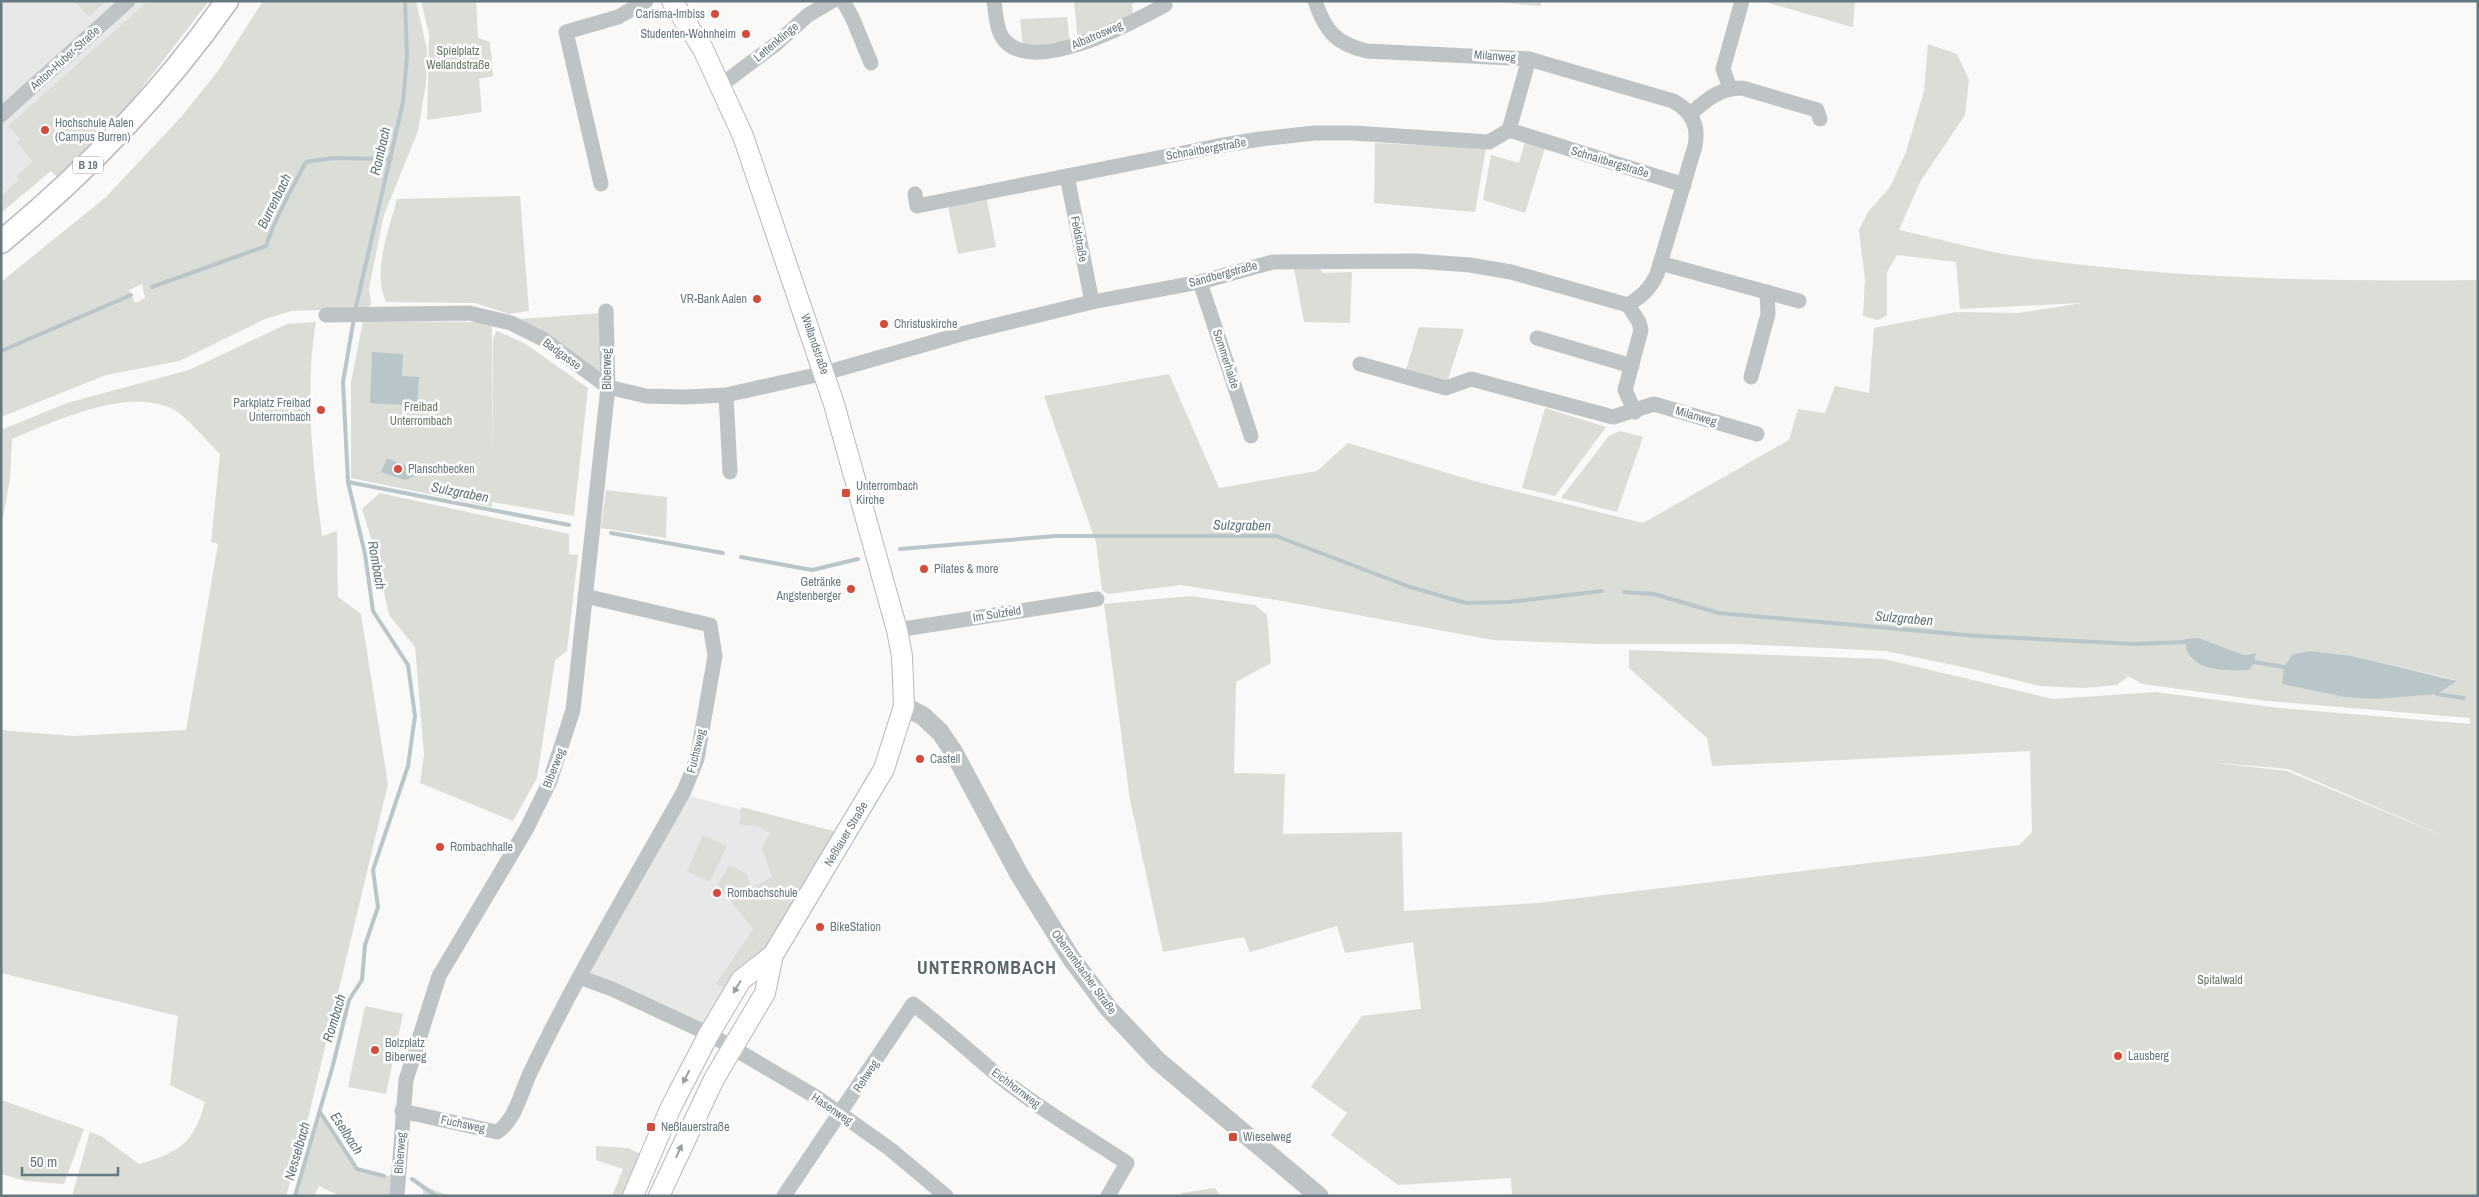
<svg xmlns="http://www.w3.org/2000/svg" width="2479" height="1197" viewBox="0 0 2479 1197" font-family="'Archivo Narrow',sans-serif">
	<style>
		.built { fill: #e7e9e8 }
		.green { fill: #daded6; fill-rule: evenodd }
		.water { fill: #b9c6c9 }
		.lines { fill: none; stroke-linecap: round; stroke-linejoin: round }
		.stream { stroke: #b9c6c9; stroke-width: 4 }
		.secondary-casing { stroke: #b3babd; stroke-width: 22 }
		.primary-casing { stroke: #b4babd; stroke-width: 25 }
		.minor { stroke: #bec4c6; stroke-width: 15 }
		.tertiary { stroke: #bec4c6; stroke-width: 19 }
		.secondary { stroke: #fff; stroke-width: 20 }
		.primary { stroke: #fff; stroke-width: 22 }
		.oneway { fill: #94a0a6 }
		.poi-dot { fill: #d84938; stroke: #fff; stroke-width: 2 }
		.labels { text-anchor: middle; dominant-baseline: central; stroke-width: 5; stroke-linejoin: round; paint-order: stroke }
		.shield { fill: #fff; stroke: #94a0a6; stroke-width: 1 }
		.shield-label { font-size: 11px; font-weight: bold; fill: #667880 }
		.poi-label { font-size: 12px; fill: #667880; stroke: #fff; text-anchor: start }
		.street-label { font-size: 12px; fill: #667880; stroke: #fff }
		.park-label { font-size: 12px; fill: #6a7865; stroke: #fff }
		.water-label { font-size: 14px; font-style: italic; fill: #60767a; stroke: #fff }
		.district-label { font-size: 18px; font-weight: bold; letter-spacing: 1px; fill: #58656b; stroke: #fff }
	</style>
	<rect width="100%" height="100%" fill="#f9f9f7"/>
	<g class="built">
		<path d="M 1,1 L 186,1 L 1,213 Z"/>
		<path d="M 689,796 L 836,834 L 708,1028 L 587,976 Z"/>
	</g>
	<g class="green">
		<path d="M 74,1 L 106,1 L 89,17 Z"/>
		<path d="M 148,1 L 209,1 L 114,124 L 58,178 L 51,171 L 1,213 L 1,196 L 19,180 L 16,176 L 33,161 L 17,143 L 20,139 L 8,126 Z"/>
		<path d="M 263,1 L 416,1 L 427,49 L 426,84 L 418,131 L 384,215 L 369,288 L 371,305 L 364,309 L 346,307 L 345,309 L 291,311 L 265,319 L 179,361 L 106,375 L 1,417 L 1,282 L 106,197 L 181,117 L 218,71 ZM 142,284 L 145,298 L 135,303 L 129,290 Z"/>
		<path d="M 421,1 L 476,1 L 478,38 L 490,42 L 493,76 L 479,79 L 482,112 L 427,120 L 429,34 Z"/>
		<path d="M 1074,1 L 1136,1 L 1132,4 L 1133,17 L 1078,42 Z"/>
		<path d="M 1486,1 L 1542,1 L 1540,6 Z"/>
		<path d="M 1762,1 L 1855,1 L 1853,27 L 1852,27 Z"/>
		<path d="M 1067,17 L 1070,43 L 1023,47 L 1020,19 Z"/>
		<path d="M 1928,44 L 1957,54 L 1969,80 L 1965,115 L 1920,182 L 1899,230 C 1940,239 1981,251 2022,257 C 2174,279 2325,282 2478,280 L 2478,1196 L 1512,1196 L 1511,1178 L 1398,1185 L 1331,1135 L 1347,1113 L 1311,1087 L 1362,1016 L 1421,1009 L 1413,942 L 1345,953 L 1337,926 L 1250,952 L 1244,937 L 1163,952 L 1130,800 L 1104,604 L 1190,596 L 1255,605 L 1267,615 L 1271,663 L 1236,682 L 1234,773 L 1285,774 L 1283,834 L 1402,832 L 1404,911 L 1538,903 L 2019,845 L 2032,832 L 2030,751 L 1712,766 L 1707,738 L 1629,668 L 1629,650 L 1884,659 L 2053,699 L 2155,692 L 2280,708 L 2470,724 L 2470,718 L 2267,701 L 2142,684 L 2119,671 L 2128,677 L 2117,685 L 2083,688 L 2040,686 L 1963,667 L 1885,651 L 1739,644 L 1598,644 L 1493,640 L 1277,600 L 1181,585 L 1108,594 L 1102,590 L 1096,542 L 1044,396 L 1169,374 L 1219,488 L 1317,471 L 1348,443 L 1474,481 L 1643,523 L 1789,440 L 1798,409 L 1825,413 L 1835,386 L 1869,393 L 1874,328 L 1956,312 L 2019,313 L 2082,303 L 1960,309 L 1956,262 L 1897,255 L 1887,272 L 1887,315 L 1878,320 L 1863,316 L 1865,280 L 1859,230 L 1868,212 L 1890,187 L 1906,152 L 1924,91 ZM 2199,638 L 2244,655 L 2252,653 L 2249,670 C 2228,670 2210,670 2191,659 ZM 2352,656 L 2456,680 L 2284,667 ZM 2208,762 L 2288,769 L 2453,840 L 2287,771 Z"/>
		<path d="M 1525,141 L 1545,148 L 1525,213 L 1483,200 L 1491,155 L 1519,163 Z"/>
		<path d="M 1375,143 L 1486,148 L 1475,212 L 1374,203 Z"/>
		<path d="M 986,195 L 996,247 L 958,254 L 947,202 Z"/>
		<path d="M 520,196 L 529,311 L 509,314 L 475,303 L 386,302 C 372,271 389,230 397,199 Z"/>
		<path d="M 1294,268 L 1320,269 L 1323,273 L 1352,272 L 1350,323 L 1304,322 Z"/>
		<path d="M 602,313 L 604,379 L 517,322 L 520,319 Z"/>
		<path d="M 363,321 L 492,322 L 492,453 L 493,338 L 497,331 L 524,343 L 588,388 L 574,516 L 492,502 L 492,507 L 351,478 L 351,382 Z"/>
		<path d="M 316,322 C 304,392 313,466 322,536 L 337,531 L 338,597 L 361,614 L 388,784 L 306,1127 L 286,1196 L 72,1196 L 90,1132 L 101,1136 L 139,1164 C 179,1153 194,1143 205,1102 L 170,1085 L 178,1016 L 1,973 L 1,730 L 72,736 L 186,730 L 218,544 L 211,542 L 220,454 C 210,444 184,414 173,409 C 126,387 56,421 12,439 L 10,479 L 1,528 L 1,430 L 67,403 L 189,370 L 287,324 Z"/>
		<path d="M 1419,327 L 1464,329 L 1447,383 L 1405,373 Z"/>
		<path d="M 1545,408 L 1606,427 L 1555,496 L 1522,488 Z"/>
		<path d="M 1620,431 L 1643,437 L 1617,512 L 1561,498 L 1609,436 Z"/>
		<path d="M 606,490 L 667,497 L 666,538 L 601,528 Z"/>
		<path d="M 380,493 L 569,534 L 569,554 L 578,555 L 567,651 L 555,660 L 537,778 L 513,821 L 420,783 L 424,755 L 415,647 L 389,615 L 376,554 L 362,509 Z"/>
		<path d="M 741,807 L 837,832 L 767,956 L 732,991 L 716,984 L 753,929 L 718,885 L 729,865 L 747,874 L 751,888 L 772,877 L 762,848 L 770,833 L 758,826 L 739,825 Z"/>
		<path d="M 703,835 L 727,846 L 710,882 L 687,871 Z"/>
		<path d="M 365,1006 L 403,1014 L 386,1094 L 348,1087 Z"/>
		<path d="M 1,1100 L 84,1129 L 64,1184 L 26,1181 L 1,1174 Z"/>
		<path d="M 320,1112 L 357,1169 L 384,1176 L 398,1175 L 397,1196 L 340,1196 L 319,1186 L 314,1196 L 295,1196 Z"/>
		<path d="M 596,1146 L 628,1148 L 643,1155 L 626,1196 L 612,1196 L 623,1169 L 596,1160 Z"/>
		<path d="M 423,1186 L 451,1196 L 423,1196 Z"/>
		<path d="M 1215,1188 L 1220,1196 L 1182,1196 L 1181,1193 Z"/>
	</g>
	<g class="water">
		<path d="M 372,352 L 403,354 L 402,376 L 419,377 L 417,406 L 370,403 Z"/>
		<path d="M 387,458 L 406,466 L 412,464 L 417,475 L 405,480 L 381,472 Z"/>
		<path d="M 2199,638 L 2244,655 L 2256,653 L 2253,665 L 2249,670 C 2225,671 2185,672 2185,639 Z"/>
		<path d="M 2309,651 L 2352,656 L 2457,681 L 2437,694 L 2376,699 L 2345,697 L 2282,684 L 2284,667 L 2292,655 Z"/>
	</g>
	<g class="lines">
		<g class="stream">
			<path d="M 152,287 L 266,246 C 276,216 291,190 306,162 L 333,158 L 391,159"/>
			<path d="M 355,311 L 403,102 L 407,56 L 405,1"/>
			<path d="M 1,351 L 131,295"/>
			<path d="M 348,482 L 569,525"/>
			<path d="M 611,533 L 723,553"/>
			<path d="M 900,549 L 1056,536 L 1276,536 L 1410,587 L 1466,603 L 1509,602 L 1602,591"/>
			<path d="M 741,557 L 812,570 L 858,559"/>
			<path d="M 1624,592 L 1654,594 L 1719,613 L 1978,636 L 2135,644 L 2185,642"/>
			<path d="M 2254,662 L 2284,667"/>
			<path d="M 2437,694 L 2464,698"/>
			<path d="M 320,1112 L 357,1169 L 384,1176"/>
			<path d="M 412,1179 L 436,1196"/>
			<path d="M 295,1196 L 333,1065 L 349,1000 L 362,980 L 365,945 L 378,907 L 373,870 L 408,766 L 415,716 L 408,665 L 373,611 L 365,554 L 348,482 L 343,382 L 354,318"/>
		</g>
		<defs>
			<g id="secondary">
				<path d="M 633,1196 L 671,1107 L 709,1034 L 741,980 L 773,955"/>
				<path d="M 659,1196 L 714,1079 L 765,993 L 773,955 L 884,769 L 904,706 L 902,656 L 897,630 L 834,404 L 743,136 L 703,49 L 672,1"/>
			</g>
			<path id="primary" d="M 1,242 C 87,171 163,92 227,1"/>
		</defs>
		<use href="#secondary" class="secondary-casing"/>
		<use href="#primary" class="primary-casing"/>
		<g class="minor">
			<path d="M 843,1 L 852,17 L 871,63"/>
			<path d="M 994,1 C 996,14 996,31 1005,41 C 1037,75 1133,22 1165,5 L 1161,1"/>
			<path d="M 1315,1 C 1325,31 1336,44 1367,51 L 1529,59 L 1673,101 C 1692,111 1699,126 1695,146 L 1657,274 C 1650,289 1642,296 1628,305"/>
			<path d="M 721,85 L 776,44 L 808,15 L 832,1"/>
			<path d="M 1730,88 L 1723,69 L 1742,1"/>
			<path d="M 1690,114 C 1707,100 1719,88 1742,88 L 1817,110 L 1820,119"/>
			<path d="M 1,115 L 128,1"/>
			<path d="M 1509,130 L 1684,185"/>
			<path d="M 1067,176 L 1092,302"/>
			<path d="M 601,184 L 566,32 L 618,17 L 646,1"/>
			<path d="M 915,194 L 917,206 L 1218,146 L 1260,139 L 1315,133 L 1353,133 L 1489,142 L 1509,130 L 1529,59"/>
			<path d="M 1660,263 L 1799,301"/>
			<path d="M 1200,282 L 1251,436"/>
			<path d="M 1628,305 L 1639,322 L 1641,330 L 1625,390 L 1635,412"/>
			<path d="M 326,315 L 469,313 L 511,323 L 543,339 L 608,387 L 646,396 L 685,397 L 726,395 L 825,373 L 965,333 L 1092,302 L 1200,282 L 1273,262 L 1415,261 L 1470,265 L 1511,272 L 1628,305"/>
			<path d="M 1537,338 L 1632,366"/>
			<path d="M 1360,364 L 1446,388 L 1471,379 L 1613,417 L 1654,404 L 1757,434"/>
			<path d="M 1751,377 L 1768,314 L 1767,292"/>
			<path d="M 726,395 L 730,472"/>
			<path d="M 897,630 L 1097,599"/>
			<path d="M 579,977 L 612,989 L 709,1034 L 818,1098 L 890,1149 L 946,1196"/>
			<path d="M 402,1111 L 497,1132 C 516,1120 521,1091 531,1071 C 577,975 632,884 684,791 L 697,759 L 715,656 L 710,625 L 585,596"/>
			<path d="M 397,1196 L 406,1080 L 439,976 L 527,828 L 550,781 L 573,710 L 608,387 L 606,311"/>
			<path d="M 784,1196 L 913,1004 C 943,1027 971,1053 1000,1077 C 1040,1109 1084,1135 1127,1163 L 1108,1196"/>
		</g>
		<path class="tertiary" d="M 904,706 L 923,716 L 940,732 L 953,751 L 1019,874 L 1071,958 L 1109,1009 L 1158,1061 L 1319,1196"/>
		<use href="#secondary" class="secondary"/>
		<use href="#primary" class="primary"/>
	</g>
	<defs><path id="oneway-solid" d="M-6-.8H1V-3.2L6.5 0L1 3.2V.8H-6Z" transform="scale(1.25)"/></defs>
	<g class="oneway">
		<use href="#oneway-solid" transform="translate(737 987) rotate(121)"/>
		<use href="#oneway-solid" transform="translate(686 1077) rotate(117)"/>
		<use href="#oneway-solid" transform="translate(679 1151) rotate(-66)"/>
	</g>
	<g class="poi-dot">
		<circle cx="715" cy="14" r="5"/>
		<circle cx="746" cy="34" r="5"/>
		<circle cx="45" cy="130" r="5"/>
		<circle cx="757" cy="299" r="5"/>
		<circle cx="884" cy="324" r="5"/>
		<circle cx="321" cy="410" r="5"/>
		<circle cx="398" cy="469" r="5"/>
		<rect x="841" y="488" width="10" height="10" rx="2.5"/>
		<circle cx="924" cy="569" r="5"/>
		<circle cx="851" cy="589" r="5"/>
		<circle cx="920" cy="759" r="5"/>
		<circle cx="440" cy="847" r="5"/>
		<circle cx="717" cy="893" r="5"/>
		<circle cx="820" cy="927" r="5"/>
		<circle cx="375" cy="1050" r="5"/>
		<circle cx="2118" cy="1056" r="5"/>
		<rect x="646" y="1122" width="10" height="10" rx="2.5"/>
		<rect x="1228" y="1132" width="10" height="10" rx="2.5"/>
	</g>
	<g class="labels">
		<rect class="shield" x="73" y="156.5" width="30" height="17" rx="4"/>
		<g class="shield-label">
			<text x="88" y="165">B 19</text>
		</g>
		<g class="poi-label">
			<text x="705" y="14" text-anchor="end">Carisma-Imbiss</text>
			<text x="736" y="34" text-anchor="end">Studenten-Wohnheim</text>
			<text x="55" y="123">Hochschule Aalen<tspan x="55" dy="14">(Campus Burren)</tspan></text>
			<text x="747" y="299" text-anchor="end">VR-Bank Aalen</text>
			<text x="894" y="324">Christuskirche</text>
			<text x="311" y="403" text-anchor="end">Parkplatz Freibad<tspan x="311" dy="14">Unterrombach</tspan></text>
			<text x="408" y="469">Planschbecken</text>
			<text x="856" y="486">Unterrombach<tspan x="856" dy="14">Kirche</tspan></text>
			<text x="934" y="569">Pilates &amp; more</text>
			<text x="841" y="582" text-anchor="end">Getränke<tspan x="841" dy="14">Angstenberger</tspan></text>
			<text x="930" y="759">Castell</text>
			<text x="450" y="847">Rombachhalle</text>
			<text x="727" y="893">Rombachschule</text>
			<text x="830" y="927">BikeStation</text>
			<text x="385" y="1043">Bolzplatz<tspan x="385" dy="14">Biberweg</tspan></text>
			<text x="2128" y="1056">Lausberg</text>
			<text x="661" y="1127">Neßlauerstraße</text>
			<text x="1243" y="1137">Wieselweg</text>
		</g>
		<g class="street-label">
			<text transform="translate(1097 35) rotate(-23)">Albatrosweg</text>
			<text transform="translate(776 42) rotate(-40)">Lettenklinge</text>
			<text transform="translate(1495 56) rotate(4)">Milanweg</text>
			<text transform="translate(65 58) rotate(-42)">Anton-Huber-Straße</text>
			<text transform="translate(1206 149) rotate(-10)">Schnaitbergstraße</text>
			<text transform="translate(1610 162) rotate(17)">Schnaitbergstraße</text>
			<text transform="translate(1079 239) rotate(79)">Feldstraße</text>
			<text transform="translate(1223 274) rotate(-15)">Sandbergstraße</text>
			<text transform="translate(815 344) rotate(71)">Wellandstraße</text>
			<text transform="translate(562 354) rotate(36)">Badgasse</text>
			<text transform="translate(1226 359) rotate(72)">Sommerhalde</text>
			<text transform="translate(607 369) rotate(-90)">Biberweg</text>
			<text transform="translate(1696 416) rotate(16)">Milanweg</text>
			<text transform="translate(997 614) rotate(-9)">Im Sulzfeld</text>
			<text transform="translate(696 751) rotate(-76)">Fuchsweg</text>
			<text transform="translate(554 768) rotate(-69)">Biberweg</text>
			<text transform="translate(846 834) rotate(-59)">Neßlauer Straße</text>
			<text transform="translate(1084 972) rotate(54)">Oberrombacher Straße</text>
			<text transform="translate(866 1076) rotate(-57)">Rehweg</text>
			<text transform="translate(1016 1088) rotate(37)">Eichhornweg</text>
			<text transform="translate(832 1109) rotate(34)">Hasenweg</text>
			<text transform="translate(463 1124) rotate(12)">Fuchsweg</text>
			<text transform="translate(400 1153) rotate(-86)">Biberweg</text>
		</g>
		<g class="park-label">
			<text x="458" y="51">Spielplatz<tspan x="458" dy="14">Wellandstraße</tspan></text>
			<text x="421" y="407">Freibad<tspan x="421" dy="14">Unterrombach</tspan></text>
			<text x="2220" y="980">Spitalwald</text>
		</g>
		<g class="water-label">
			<text transform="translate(380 151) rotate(-77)">Rombach</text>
			<text transform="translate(274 201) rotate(-64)">Burrenbach</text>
			<text transform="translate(460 492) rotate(11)">Sulzgraben</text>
			<text transform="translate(1242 525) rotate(1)">Sulzgraben</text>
			<text transform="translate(377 565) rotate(80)">Rombach</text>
			<text transform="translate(1904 618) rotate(5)">Sulzgraben</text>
			<text transform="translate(334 1018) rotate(-73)">Rombach</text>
			<text transform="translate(347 1133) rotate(57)">Eselbach</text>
			<text transform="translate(297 1151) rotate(-74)">Nesselbach</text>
		</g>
		<g class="district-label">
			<text x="987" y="967">UNTERROMBACH</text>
		</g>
	</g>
	<rect width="2479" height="1197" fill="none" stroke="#667880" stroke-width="5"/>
	<path d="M22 1167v8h96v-8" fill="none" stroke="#667880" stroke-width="2.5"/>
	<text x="30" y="1167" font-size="15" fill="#667880" stroke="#ffffff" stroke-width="4" paint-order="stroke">50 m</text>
</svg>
